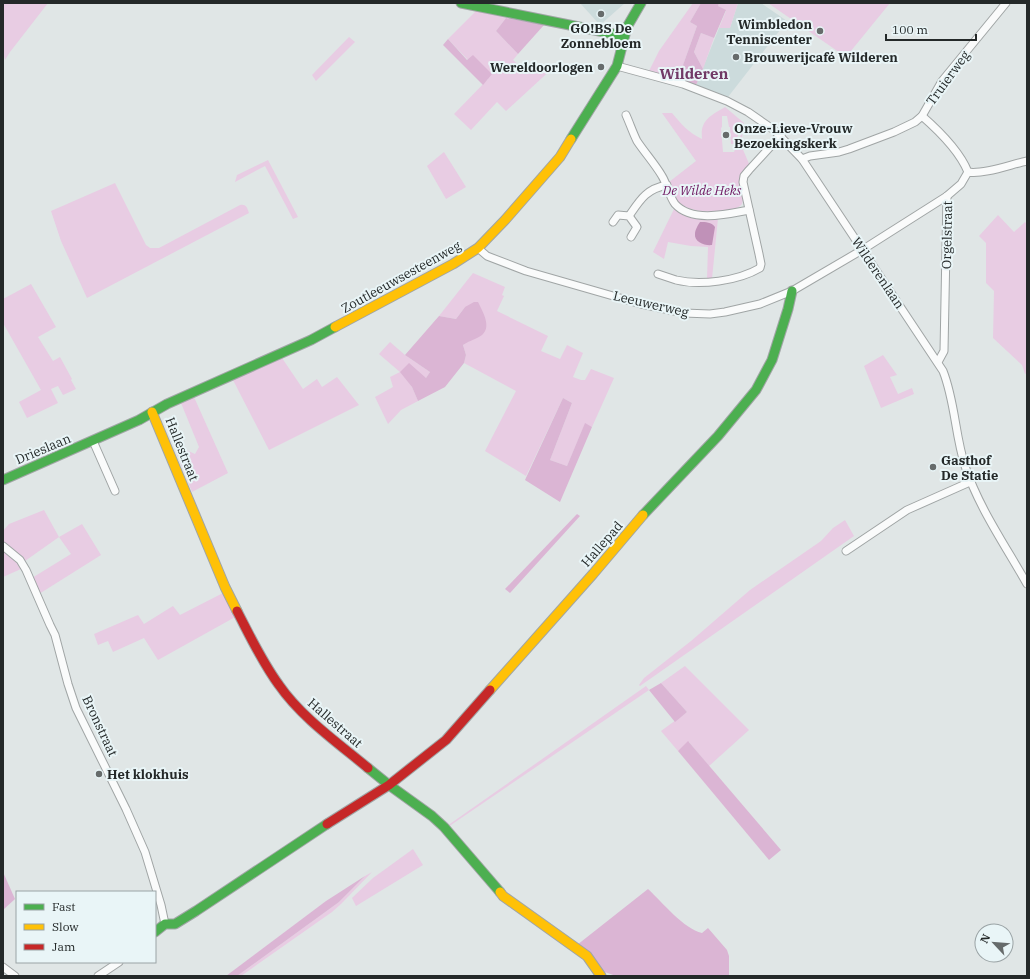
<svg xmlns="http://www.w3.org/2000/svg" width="1030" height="979" viewBox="0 0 1030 979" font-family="'IBM Plex Serif',serif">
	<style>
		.built { fill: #ccdbdc }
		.green { fill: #e8cce3 }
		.forest { fill: #dbb5d4 }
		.water { fill: #c091b8 }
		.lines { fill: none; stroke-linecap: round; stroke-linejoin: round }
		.street-casing { stroke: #a0a5a5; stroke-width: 9 }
		.fast-casing { stroke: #a0a5a5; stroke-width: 11 }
		.slow-casing { stroke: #a0a5a5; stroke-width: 11 }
		.jam-casing { stroke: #a0a5a5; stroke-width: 11 }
		.street { stroke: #fafbfb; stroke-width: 7 }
		.fast { stroke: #4caf50; stroke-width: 9 }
		.slow { stroke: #ffc107; stroke-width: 9 }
		.jam { stroke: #c62828; stroke-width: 9 }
		.poi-dot { fill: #666b6b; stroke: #e9f5f7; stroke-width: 1.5 }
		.labels { text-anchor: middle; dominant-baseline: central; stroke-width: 4; stroke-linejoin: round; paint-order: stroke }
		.poi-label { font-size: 13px; font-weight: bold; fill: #242929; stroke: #e9f5f7; text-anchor: start }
		.street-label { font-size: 13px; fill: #242929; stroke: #e9f5f7 }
		.park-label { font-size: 13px; font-style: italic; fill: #6e1660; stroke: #e9f5f7 }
		.quarter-label { font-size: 15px; font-weight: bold; fill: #713966; stroke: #e9f5f7 }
	</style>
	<rect width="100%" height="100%" fill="#e0e6e6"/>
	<g class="built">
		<path d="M 580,3 L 625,3 L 600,25 Z"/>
		<path d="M 738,3 L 761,3 L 787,21 L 728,97 L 696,85 L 719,28 L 730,28 Z"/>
	</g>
	<g class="green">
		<path d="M 3,3 L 48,3 L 10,52 L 5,60 L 3,52 Z"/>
		<path d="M 693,3 L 701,3 L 690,22 L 697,26 L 678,79 L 649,71 L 659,51 Z"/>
		<path d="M 719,3 L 738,3 L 730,28 L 719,28 L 726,11 L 718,6 Z"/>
		<path d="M 768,3 L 890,3 L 846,57 Z"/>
		<path d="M 476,11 L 506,18 L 496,31 L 518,54 L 513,60 L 522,68 L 531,64 L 555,66 L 506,111 L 497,102 L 471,130 L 454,114 L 488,79 L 468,60 L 448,39 Z"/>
		<path d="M 701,33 L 714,38 L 703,69 L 694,52 Z"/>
		<path d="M 349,37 L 355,42 L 316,81 L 312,75 Z"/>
		<path d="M 725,107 L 744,123 L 734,144 L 731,144 L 730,127 L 729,127 L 727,116 L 722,116 L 722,127 L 721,128 L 723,152 L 734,152 L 743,130 L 741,145 L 750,166 L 740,182 L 743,200 L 742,204 C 733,216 691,213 680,204 C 673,199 672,190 669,182 L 696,161 L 662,113 L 672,113 C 681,124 689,133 702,139 C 702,136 701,130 703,126 C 706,117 717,112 725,107 Z"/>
		<path d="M 444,152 L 466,187 L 446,199 L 427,166 Z"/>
		<path d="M 268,160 L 298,217 L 293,219 L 265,166 L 235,182 L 237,175 Z"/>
		<path d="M 115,183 L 146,245 L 150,248 L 159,248 L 240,205 C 246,204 247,207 249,213 L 87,298 L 61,241 L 51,211 Z"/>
		<path d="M 675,207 L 718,218 L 712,279 L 707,279 L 708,247 L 691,246 L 668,242 L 664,259 L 653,252 Z"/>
		<path d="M 998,215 L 1014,232 L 1025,222 L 1027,224 L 1027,373 L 1025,374 L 1022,365 L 993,338 L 994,291 L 986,283 L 986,243 L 979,236 Z"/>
		<path d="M 473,273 L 505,287 L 502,295 L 504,296 L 497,311 L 548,336 L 541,351 L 560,359 L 567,345 L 583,353 L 573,377 L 581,380 L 585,380 L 591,369 L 614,378 L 592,427 L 585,424 L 567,466 L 550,460 L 572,403 L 563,398 L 526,476 L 485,451 L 516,391 L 464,363 L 466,355 L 463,345 L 470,340 L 476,338 L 465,307 L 456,319 L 439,316 Z"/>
		<path d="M 31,284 L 56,327 L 38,337 L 53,361 L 60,357 L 72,379 L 71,380 L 76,389 L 63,395 L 58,386 L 51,389 L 58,403 L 27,418 L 19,402 L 41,390 L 3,323 L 3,299 Z"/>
		<path d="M 390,342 L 405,355 L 430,372 L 426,378 L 401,372 L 412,387 L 418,401 L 401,410 L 388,424 L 375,397 L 393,387 L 390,377 L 400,372 L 379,354 Z"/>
		<path d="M 883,355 L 897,375 L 890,377 L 898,394 L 912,388 L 914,394 L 881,408 L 864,366 Z"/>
		<path d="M 282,358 L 303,389 L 317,379 L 322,387 L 337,377 L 359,405 L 269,450 L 233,380 Z"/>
		<path d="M 194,397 L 228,473 L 192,492 L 176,452 L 184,449 L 195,454 L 199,447 L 181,403 Z"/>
		<path d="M 44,510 L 59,537 L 82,524 L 101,555 L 39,594 L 32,578 L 71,554 L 59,537 L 25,561 L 3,542 L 3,531 L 9,524 Z"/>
		<path d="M 845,520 L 854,536 L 640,686 L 639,685 L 644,678 L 691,641 L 750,590 L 821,541 L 833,528 Z"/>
		<path d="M 3,549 L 16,561 L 21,569 L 3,577 Z"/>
		<path d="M 223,593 L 237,616 L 158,660 L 144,638 L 113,652 L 108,641 L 98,645 L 94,634 L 138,615 L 144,624 L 173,606 L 180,615 Z"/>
		<path d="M 685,666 L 749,730 L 709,766 L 689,742 L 678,751 L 661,731 L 687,712 L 661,683 Z"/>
		<path d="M 646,686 L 649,690 L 448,827 L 447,826 Z"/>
		<path d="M 413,849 L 423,865 L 356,906 L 352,898 L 373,878 Z"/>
		<path d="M 372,872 L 341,904 L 332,912 L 241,976 L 237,976 L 339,902 L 365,876 Z"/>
	</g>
	<g class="forest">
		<path d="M 701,3 L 719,3 L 718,6 L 726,10 L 714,38 L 701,33 L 694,52 L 703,69 L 696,85 L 678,79 L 697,26 L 690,22 Z"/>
		<path d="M 506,18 L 544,25 L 518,54 L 496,31 Z"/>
		<path d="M 448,39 L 467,60 L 473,55 L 492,74 L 483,85 L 443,45 Z"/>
		<path d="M 474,302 L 478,302 C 484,314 494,331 477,338 C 471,341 469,341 463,345 L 466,355 L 464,363 L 445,387 L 418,401 L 412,387 L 400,372 L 409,363 L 426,378 L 430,372 L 405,355 L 439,316 L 456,319 L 465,307 Z"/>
		<path d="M 563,398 L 572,403 L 550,460 L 567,466 L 585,423 L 592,427 L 560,502 L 525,480 Z"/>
		<path d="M 577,514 L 580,516 L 510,593 L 505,589 Z"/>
		<path d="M 661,683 L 687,712 L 675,722 L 649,690 Z"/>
		<path d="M 688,741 L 781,850 L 769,860 L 678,751 Z"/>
		<path d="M 3,872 L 15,899 L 3,910 Z"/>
		<path d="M 365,876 L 339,902 L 237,976 L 226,976 L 326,901 Z"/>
		<path d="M 648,889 C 662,902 684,929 702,933 L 708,928 L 727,950 L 729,956 L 729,976 L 616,976 L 602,971 L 577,945 Z"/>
	</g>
	<path class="water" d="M 700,222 C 706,222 711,222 715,227 L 712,245 C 705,246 694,242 695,234 C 695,230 698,225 700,222 Z"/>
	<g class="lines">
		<defs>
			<g id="street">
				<path d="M 617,66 L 683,84 L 727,101 L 748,112 L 774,130 L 802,159 L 943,371 C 955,401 955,435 965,466 C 979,508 1005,545 1027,584"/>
				<path d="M 626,115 C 630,124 633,133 637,141 C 645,153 655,164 662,176 C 667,184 669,196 675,204 C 692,223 728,214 749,210"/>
				<path d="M 802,159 L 810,156 L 839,152 L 849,149 L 894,132 L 915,122 L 922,116 L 942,81 L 1006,3"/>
				<path d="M 968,172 C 983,175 1012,164 1027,161"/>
				<path d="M 629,216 C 640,200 646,189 667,185"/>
				<path d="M 613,222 L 618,215 L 629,216 L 637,227 L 631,237"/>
				<path d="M 478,248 L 487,256 L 526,271 L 641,304 L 684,313 L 710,314 L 725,312 L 760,304 L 792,291 L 862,250 L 947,196 L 961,184 L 968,172 C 960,152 938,130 922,116"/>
				<path d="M 658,274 C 664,276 670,278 676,280 C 700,286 738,281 760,268 L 761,264 L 759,254 L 743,182 L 744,176 L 749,170 L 781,135"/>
				<path d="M 938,362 L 944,351 L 947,196"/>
				<path d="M 93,441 L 115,491"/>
				<path d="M 3,546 L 20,560 L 26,570 L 50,625 L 55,635 L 68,684 L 76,708 L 126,809 L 145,852 L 161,905 L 165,924"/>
				<path d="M 846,551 L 907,510 L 970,482"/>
				<path d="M 3,967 L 15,976"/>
				<path d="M 98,976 L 119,962"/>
			</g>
			<g id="fast">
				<path d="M 461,3 L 624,36"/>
				<path d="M 571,139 L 617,66 L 627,27 L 641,3"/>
				<path d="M 3,480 L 139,420 L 167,404 L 311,340 L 335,327"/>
				<path d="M 643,515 L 718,436 L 756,390 L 772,360 L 788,309 L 792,291"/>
				<path d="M 368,768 L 389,785 L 432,816 L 444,827 L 500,892"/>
				<path d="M 155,932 L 165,924 L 175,924 L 196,911 L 327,824"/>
			</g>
			<g id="slow">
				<path d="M 335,327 L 453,264 L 478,248 L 505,220 L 560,157 L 571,139"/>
				<path d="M 152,412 L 225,587 L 237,611"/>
				<path d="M 490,690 L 593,574 L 643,515"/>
				<path d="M 500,892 L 503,896 L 587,956 L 601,976"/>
			</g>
			<g id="jam">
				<path d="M 237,611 C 250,636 262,662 279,685 C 301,717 338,743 368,768"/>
				<path d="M 327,824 L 389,785 L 446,740 L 490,690"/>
			</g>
		</defs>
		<use href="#street" class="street-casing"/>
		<use href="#fast" class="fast-casing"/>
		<use href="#slow" class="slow-casing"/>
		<use href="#jam" class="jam-casing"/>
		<use href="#street" class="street"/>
		<use href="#fast" class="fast"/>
		<use href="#slow" class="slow"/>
		<use href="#jam" class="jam"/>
	</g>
	<g class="poi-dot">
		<circle cx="601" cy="14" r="4"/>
		<circle cx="820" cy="31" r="4"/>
		<circle cx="736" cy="57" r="4"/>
		<circle cx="601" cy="67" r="4"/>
		<circle cx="726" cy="135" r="4"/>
		<circle cx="933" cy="467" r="4"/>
		<circle cx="99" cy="774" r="4"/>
	</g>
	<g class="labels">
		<g class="poi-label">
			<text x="812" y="24" text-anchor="end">Wimbledon<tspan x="812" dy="15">Tenniscenter</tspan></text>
			<text x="601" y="28" text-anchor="middle">GO!BS De<tspan x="601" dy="15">Zonnebloem</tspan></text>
			<text x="744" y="57">Brouwerijcafé Wilderen</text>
			<text x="593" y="67" text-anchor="end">Wereldoorlogen</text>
			<text x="734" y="128">Onze-Lieve-Vrouw<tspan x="734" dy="15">Bezoekingskerk</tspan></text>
			<text x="941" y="460">Gasthof<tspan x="941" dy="15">De Statie</tspan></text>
			<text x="107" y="774">Het klokhuis</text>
		</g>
		<g class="street-label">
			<text transform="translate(948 78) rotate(-54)">Truierweg</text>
			<text transform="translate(947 235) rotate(-89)">Orgelstraat</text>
			<text transform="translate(878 273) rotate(56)">Wilderenlaan</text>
			<text transform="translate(401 277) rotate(-29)">Zoutleeuwsesteenweg</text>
			<text transform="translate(651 304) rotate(13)">Leeuwerweg</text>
			<text transform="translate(43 449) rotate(-23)">Drieslaan</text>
			<text transform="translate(182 449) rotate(68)">Hallestraat</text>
			<text transform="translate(602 544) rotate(-49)">Hallepad</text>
			<text transform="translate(335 723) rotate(41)">Hallestraat</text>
			<text transform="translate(100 726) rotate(65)">Bronstraat</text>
		</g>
		<g class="park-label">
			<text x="702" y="190">De Wilde Heks</text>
		</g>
		<g class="quarter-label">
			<text x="694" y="73">Wilderen</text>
		</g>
	</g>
	<rect width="1030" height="979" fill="none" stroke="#242929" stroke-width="8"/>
	<rect x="16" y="891" width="140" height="72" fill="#e9f5f7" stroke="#9aa3a5"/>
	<rect x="24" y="904" width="20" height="6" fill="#4caf50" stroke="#9aa3a5"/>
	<text x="52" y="911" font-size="12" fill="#242929">Fast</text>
	<rect x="24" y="924" width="20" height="6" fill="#ffc107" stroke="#9aa3a5"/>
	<text x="52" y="931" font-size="12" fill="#242929">Slow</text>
	<rect x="24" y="944" width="20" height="6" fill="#c62828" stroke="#9aa3a5"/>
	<text x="52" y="951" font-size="12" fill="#242929">Jam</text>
	<g transform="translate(994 943) rotate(296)"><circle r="19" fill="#e9f5f7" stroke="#9aa3a5"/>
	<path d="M0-3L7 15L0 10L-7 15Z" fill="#666b6b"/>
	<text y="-6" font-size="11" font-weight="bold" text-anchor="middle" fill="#242929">N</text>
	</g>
	<path d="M886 34v6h90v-6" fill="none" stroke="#242929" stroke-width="2"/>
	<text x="892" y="34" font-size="12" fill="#242929" stroke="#e9f5f7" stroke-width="3" paint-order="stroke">100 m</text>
</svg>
